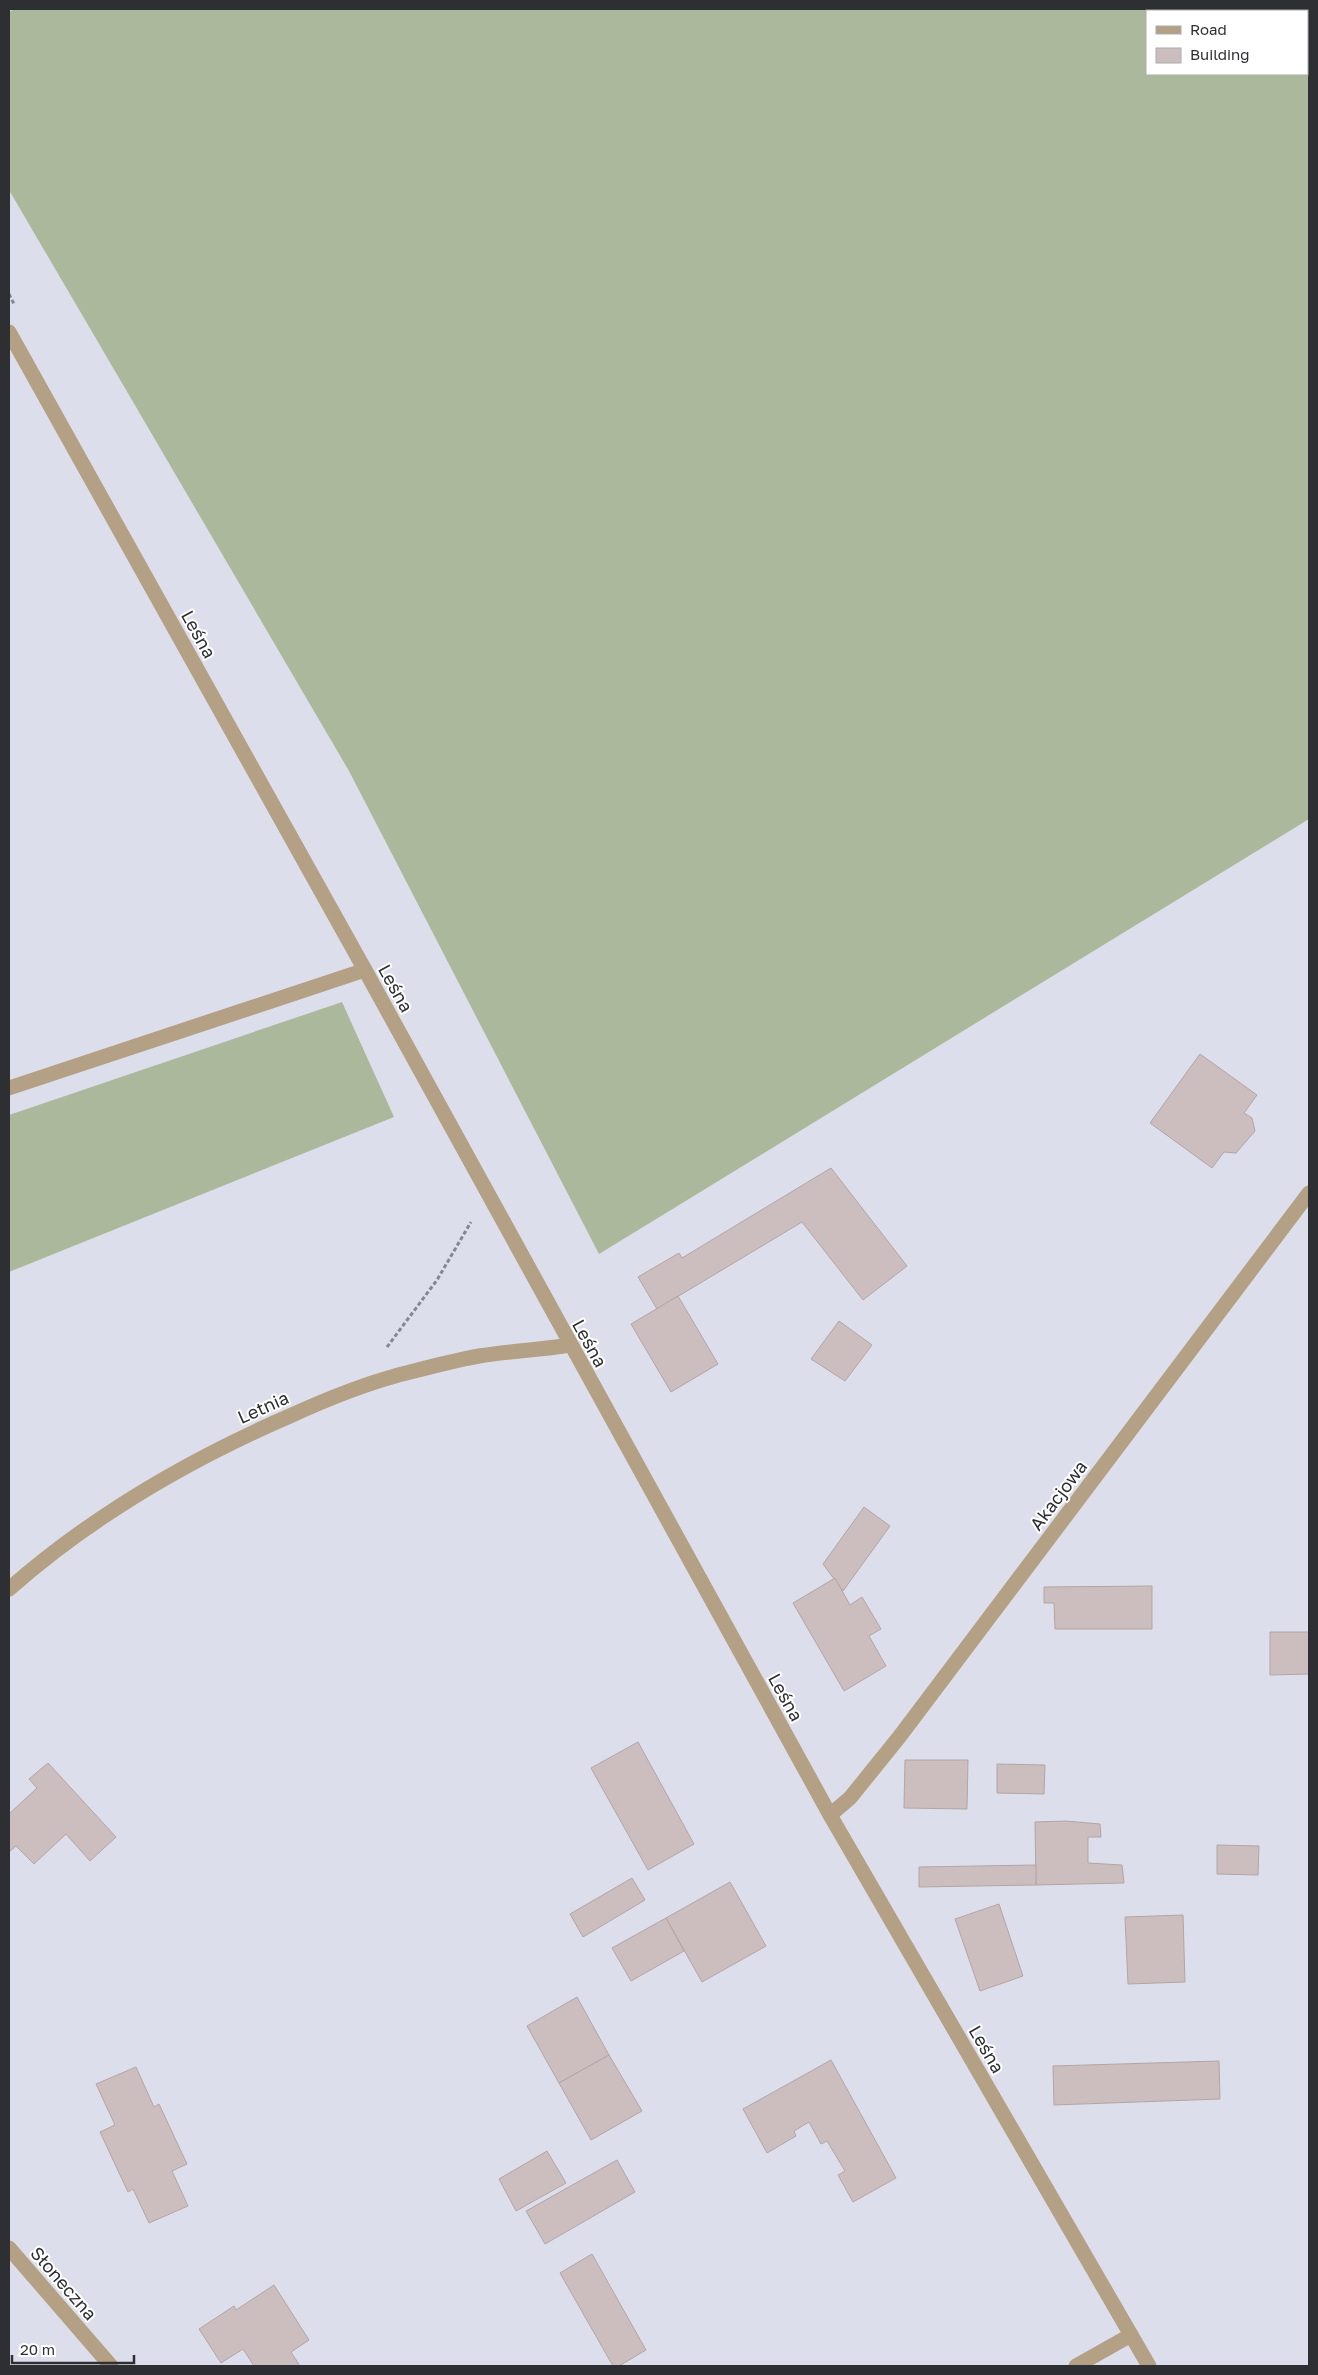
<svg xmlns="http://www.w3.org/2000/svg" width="1318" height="2375" viewBox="0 0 1318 2375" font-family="'Golos Text',sans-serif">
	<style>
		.forest { fill: #acb89b; fill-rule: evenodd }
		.building { fill: #ccbebe; stroke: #b3a5a4 }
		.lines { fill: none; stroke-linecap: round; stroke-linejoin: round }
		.path { stroke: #84878f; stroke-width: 3; stroke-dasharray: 4 2.5; stroke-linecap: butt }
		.street { stroke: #b4a084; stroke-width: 15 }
		.labels { text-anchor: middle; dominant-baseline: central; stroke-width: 4; stroke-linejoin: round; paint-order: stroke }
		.street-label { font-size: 18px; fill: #2d2f33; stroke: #fff }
	</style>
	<rect width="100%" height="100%" fill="#dcdfeb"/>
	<g class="forest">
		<path d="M 14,9 L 1309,9 L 1309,819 L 599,1254 L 349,771 L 9,190 L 9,12 ZM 1147,11 L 1307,11 L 1307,74 L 1147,74 Z"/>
		<path d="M 342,1002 L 394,1117 L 9,1272 L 9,1115 Z"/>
	</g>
	<g class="building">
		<path d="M 1200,1054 L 1257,1095 L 1244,1113 L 1252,1118 L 1255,1131 L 1236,1153 L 1224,1152 L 1212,1168 L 1150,1123 Z"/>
		<path d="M 831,1168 L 907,1266 L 863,1300 L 802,1222 L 657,1309 L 638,1277 L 679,1253 L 682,1258 Z"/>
		<path d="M 678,1296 L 718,1364 L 671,1392 L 631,1324 Z"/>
		<path d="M 839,1321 L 872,1345 L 845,1381 L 811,1359 Z"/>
		<path d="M 864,1507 L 890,1526 L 843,1591 L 823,1564 Z"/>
		<path d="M 835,1578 L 850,1605 L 862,1597 L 881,1629 L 869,1636 L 886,1666 L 844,1691 L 793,1603 Z"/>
		<path d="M 1152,1586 L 1152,1629 L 1055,1629 L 1054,1603 L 1044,1603 L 1044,1587 Z"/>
		<path d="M 1270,1632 L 1309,1632 L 1309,1674 L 1270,1675 Z"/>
		<path d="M 638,1742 L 694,1844 L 648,1870 L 591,1768 Z"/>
		<path d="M 905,1760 L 968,1760 L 967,1809 L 904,1808 Z"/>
		<path d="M 48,1763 L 116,1837 L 90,1861 L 66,1834 L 34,1864 L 16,1846 L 9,1852 L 9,1814 L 37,1788 L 29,1779 Z"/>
		<path d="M 997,1764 L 1045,1765 L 1044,1794 L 997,1793 Z"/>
		<path d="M 1066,1821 L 1100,1824 L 1101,1837 L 1088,1837 L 1088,1863 L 1122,1865 L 1124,1883 L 1036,1885 L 1035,1822 Z"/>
		<path d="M 1217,1845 L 1259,1846 L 1258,1875 L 1217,1874 Z"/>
		<path d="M 1036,1865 L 1036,1885 L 919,1887 L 919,1867 Z"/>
		<path d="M 632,1878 L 645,1900 L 583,1937 L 570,1914 Z"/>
		<path d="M 730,1882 L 766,1946 L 702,1982 L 666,1918 Z"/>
		<path d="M 999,1904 L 1023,1976 L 980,1991 L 955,1919 Z"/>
		<path d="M 1183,1915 L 1185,1982 L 1128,1984 L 1125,1917 Z"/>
		<path d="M 666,1918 L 684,1951 L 631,1981 L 612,1948 Z"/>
		<path d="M 577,1997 L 609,2055 L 559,2083 L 527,2026 Z"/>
		<path d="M 609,2055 L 642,2111 L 591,2140 L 559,2083 Z"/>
		<path d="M 831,2060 L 896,2178 L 853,2202 L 838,2175 L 845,2171 L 827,2141 L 821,2144 L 809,2122 L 794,2131 L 796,2136 L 767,2153 L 743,2109 Z"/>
		<path d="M 1219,2061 L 1220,2099 L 1054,2105 L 1053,2066 Z"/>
		<path d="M 136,2067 L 154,2107 L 159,2104 L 187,2164 L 172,2171 L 188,2206 L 149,2223 L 133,2189 L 128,2192 L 100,2132 L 115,2125 L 96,2084 Z"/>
		<path d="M 547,2151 L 566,2183 L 516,2211 L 499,2179 Z"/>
		<path d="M 617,2160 L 635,2192 L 545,2244 L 526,2211 Z"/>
		<path d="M 592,2254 L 646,2350 L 619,2366 L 613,2366 L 560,2273 Z"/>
		<path d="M 274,2285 L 309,2340 L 291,2352 L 300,2366 L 254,2366 L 243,2349 L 221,2363 L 199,2329 L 234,2306 L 236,2310 Z"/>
	</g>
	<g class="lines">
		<g class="path">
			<path d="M 9,294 L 14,304"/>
			<path d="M 387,1347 L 437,1280 L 471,1222"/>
		</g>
		<g class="street">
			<path d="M 9,332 L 365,970 L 830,1815 L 1149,2366"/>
			<path d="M 9,1088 L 365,970"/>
			<path d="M 9,1589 C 92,1516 190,1459 292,1415 C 325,1400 359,1386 395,1376 C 422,1369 451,1361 479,1356 C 509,1351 540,1350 570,1345"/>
			<path d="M 830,1815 L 850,1798 L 900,1736 L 1309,1193"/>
			<path d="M 9,2248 L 111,2366"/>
			<path d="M 1076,2366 L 1131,2335"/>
		</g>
	</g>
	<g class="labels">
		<g class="street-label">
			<text transform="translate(199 634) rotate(61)">Leśna</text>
			<text transform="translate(396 988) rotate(61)">Leśna</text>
			<text transform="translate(590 1343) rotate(61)">Leśna</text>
			<text transform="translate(263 1407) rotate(-24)">Letnia</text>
			<text transform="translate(1058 1495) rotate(-53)">Akacjowa</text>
			<text transform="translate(786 1697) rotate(61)">Leśna</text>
			<text transform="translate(987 2049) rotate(60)">Leśna</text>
			<text transform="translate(64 2283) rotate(49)">Słoneczna</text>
		</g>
	</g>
	<rect width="1318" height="2375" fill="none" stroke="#2d2f33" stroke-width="20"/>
	<rect x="1146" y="10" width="162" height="65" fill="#ffffff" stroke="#abacad"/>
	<rect x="1156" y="26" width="25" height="8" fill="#b4a084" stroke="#abacad"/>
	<text x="1190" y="35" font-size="15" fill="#2d2f33">Road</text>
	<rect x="1156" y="48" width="25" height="15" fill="#ccbebe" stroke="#abacad"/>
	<text x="1190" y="60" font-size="15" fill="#2d2f33">Building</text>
	<path d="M12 2355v8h122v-8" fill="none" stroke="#2d2f33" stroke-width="2.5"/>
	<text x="20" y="2355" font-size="15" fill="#2d2f33" stroke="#ffffff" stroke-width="4" paint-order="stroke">20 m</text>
</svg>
